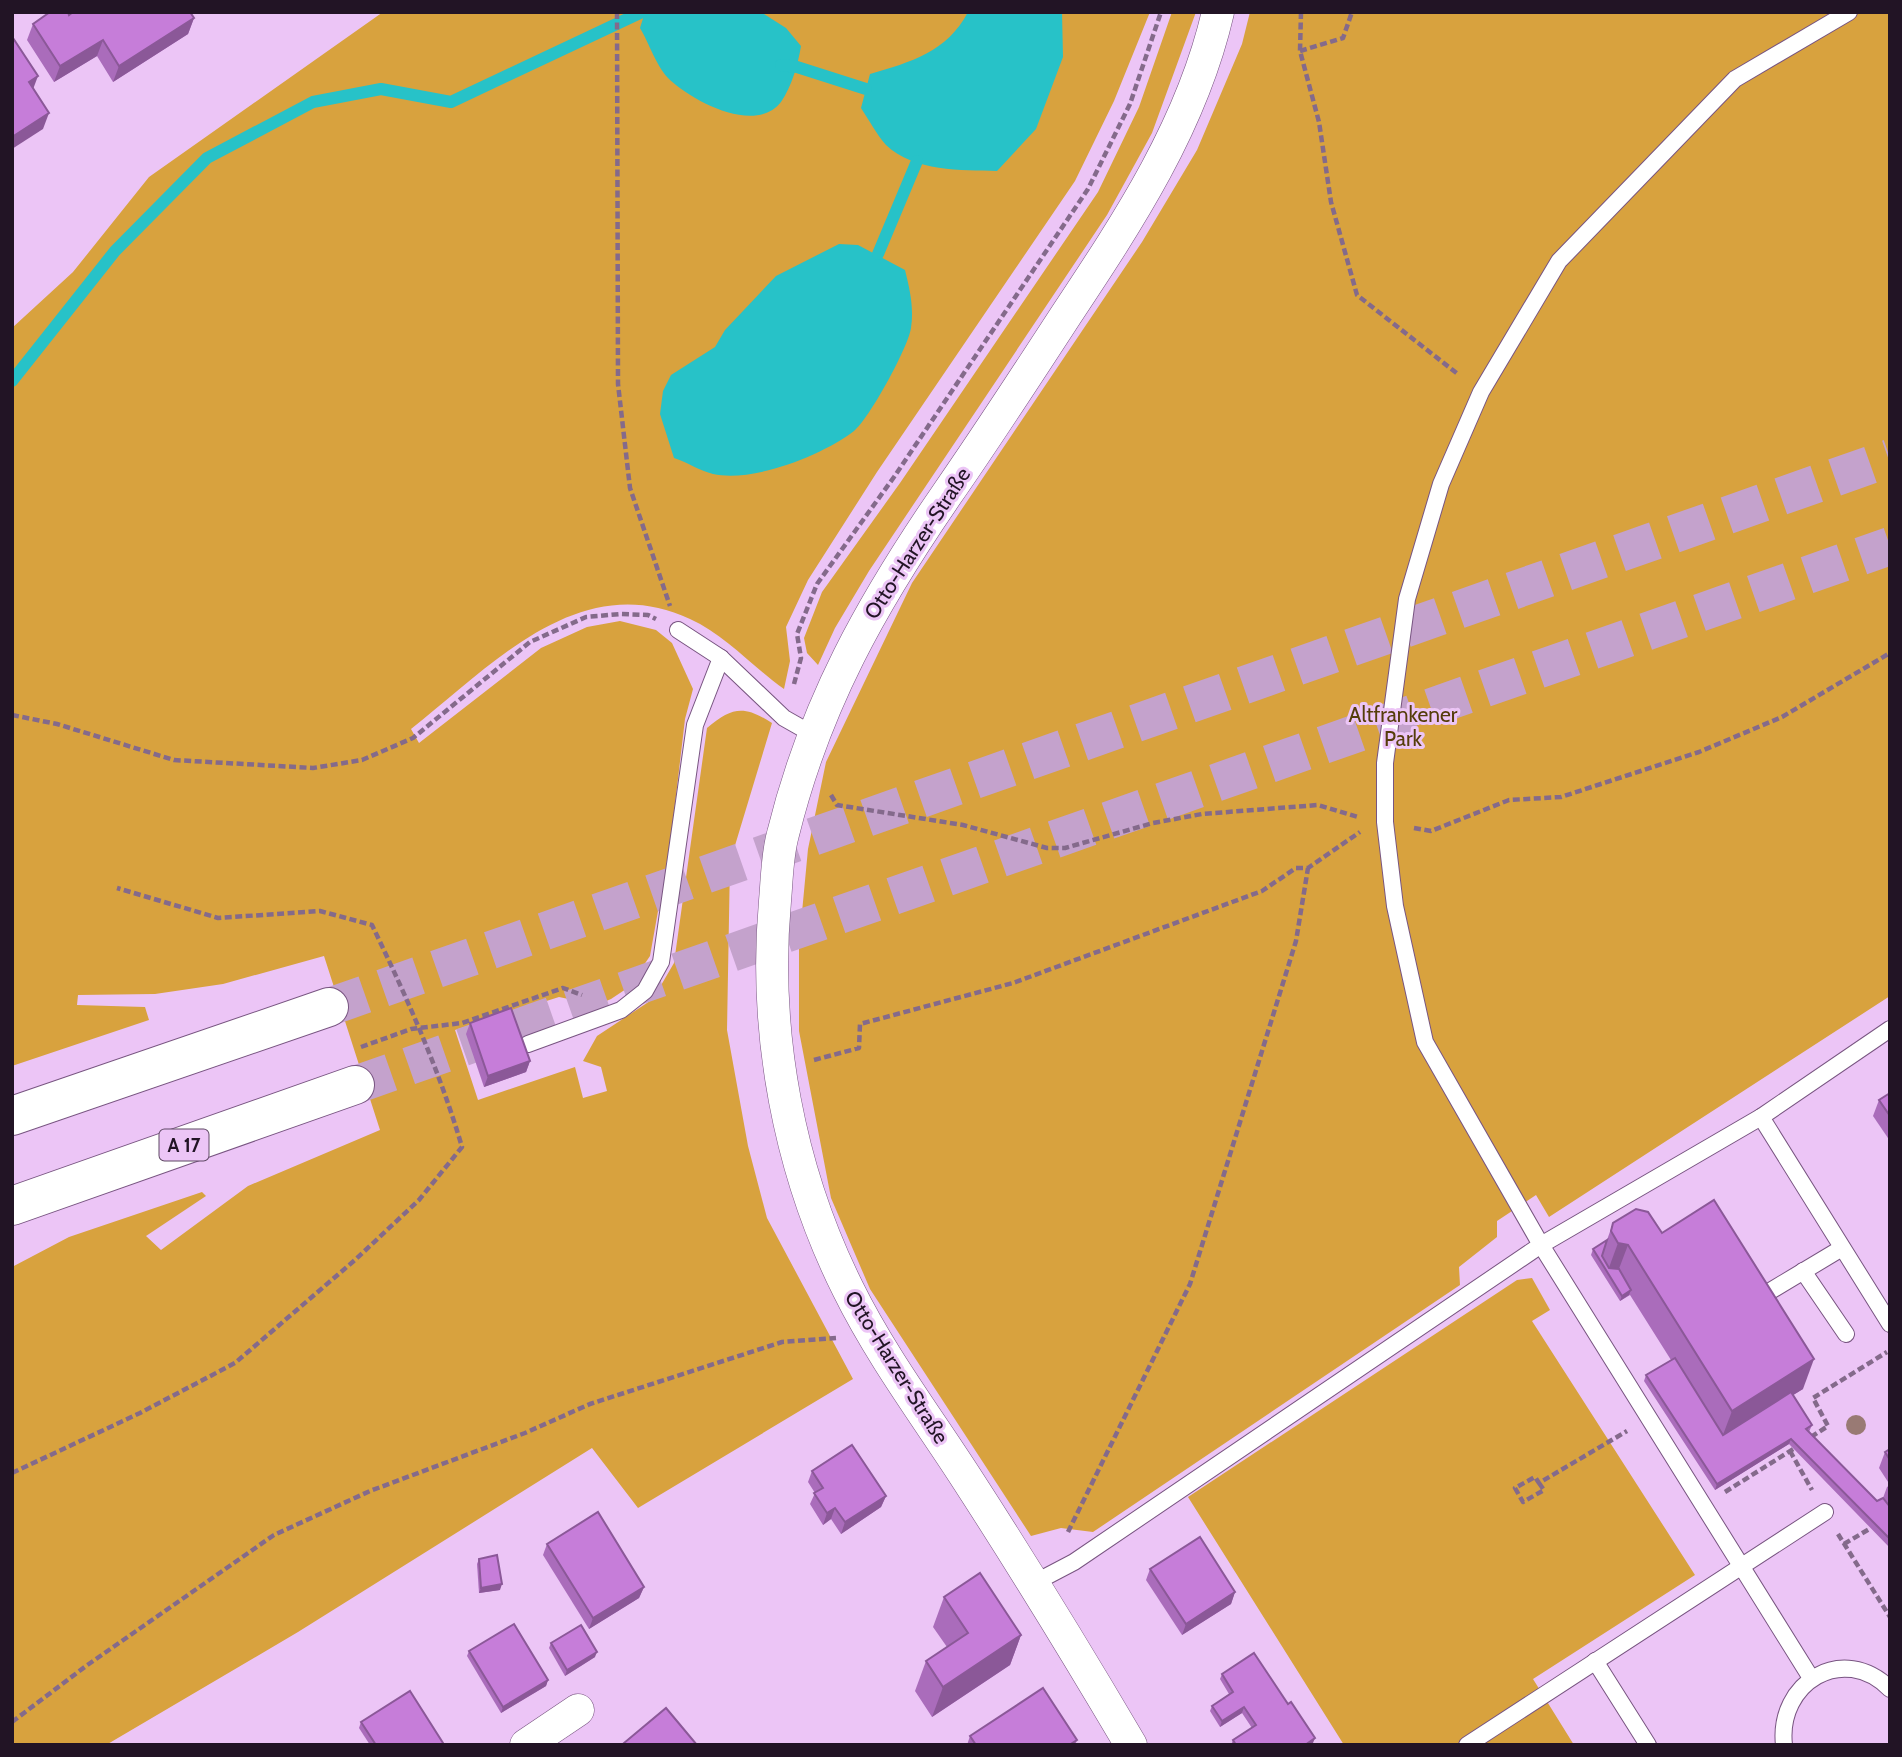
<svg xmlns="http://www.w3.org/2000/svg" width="1902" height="1757" viewBox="0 0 1902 1757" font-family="Cabin,sans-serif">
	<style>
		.green { fill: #d8a23e }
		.water { fill: #27c2c8 }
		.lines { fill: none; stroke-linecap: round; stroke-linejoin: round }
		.stream { stroke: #27c2c8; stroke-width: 12 }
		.motorway-tunnel { stroke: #c4a2cc; stroke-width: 38; stroke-dasharray: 38 19; stroke-linecap: butt }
		.service-casing { stroke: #785581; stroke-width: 18 }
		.minor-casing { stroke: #785581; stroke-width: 33 }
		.motorway-casing { stroke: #785581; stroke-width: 40 }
		.path { stroke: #846a8b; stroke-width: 4.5; stroke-dasharray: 7 3.5; stroke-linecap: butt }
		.service { stroke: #fff; stroke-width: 16 }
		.minor { stroke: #fff; stroke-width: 32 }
		.motorway { stroke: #fff; stroke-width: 38 }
		.tree { fill: #997a74 }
		.wall { fill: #aa6cbb }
		.shaded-wall { fill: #8b5898 }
		.building { fill: #c67dd9; stroke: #8b5898; stroke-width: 2 }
		.labels { text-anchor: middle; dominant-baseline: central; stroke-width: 6; stroke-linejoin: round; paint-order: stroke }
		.shield { fill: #ecc5f6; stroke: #5f4964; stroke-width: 2 }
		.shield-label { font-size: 19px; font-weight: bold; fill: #221425 }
		.street-label { font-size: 21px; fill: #221425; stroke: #ecc5f6 }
		.park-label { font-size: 21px; fill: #553c0a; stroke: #ecc5f6 }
	</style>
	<rect width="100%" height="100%" fill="#ecc5f6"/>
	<g class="green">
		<path d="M 383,12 L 1150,12 L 1114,101 L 1075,181 L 877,472 L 808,580 L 786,627 L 790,661 L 784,689 C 753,667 725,635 690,619 C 580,567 491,666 411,729 L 419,743 L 541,648 L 587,627 L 620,621 L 656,630 L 672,643 L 693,689 L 685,719 L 671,838 L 650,956 L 629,987 L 611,999 L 597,1005 L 559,997 L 455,1030 L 478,1100 L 575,1067 L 583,1098 L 607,1091 L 601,1067 L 583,1061 L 597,1036 L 653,999 L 674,963 L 707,728 C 732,707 744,705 772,723 L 730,862 L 727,1030 L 748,1146 L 767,1218 L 853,1379 L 638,1508 L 592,1448 L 298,1632 L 106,1745 L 12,1745 L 12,1267 L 69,1237 L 202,1192 L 206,1196 L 146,1236 L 161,1250 L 248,1186 L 380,1130 L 324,956 L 223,984 L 155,994 L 78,995 L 77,1005 L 145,1007 L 149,1020 L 12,1066 L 12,328 L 73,272 L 149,177 Z"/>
		<path d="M 1172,12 L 1196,12 L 1152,133 L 1107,215 L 869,571 L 835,628 L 818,665 L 807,653 L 804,638 L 822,592 L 900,483 L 1098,192 L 1139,107 Z"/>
		<path d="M 1250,12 L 1890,12 L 1890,996 L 1549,1217 L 1536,1195 L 1497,1221 L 1497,1237 L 1459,1267 L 1460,1285 L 1093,1532 L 1061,1528 L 1031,1536 L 870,1289 L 831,1198 L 799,1031 L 799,944 L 808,849 L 826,762 L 912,583 L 1142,242 L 1197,150 L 1242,44 Z"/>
		<path d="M 1532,1278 L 1550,1310 L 1532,1321 L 1695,1575 L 1533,1679 L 1574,1745 L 1344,1745 L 1188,1497 L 1517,1280 Z"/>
	</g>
	<g class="water">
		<path d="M 645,12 L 761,12 L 786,28 L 801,46 C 798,64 792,86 781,102 C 755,135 693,101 670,80 C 657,68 649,43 640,28 Z"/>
		<path d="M 968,12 L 1062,12 L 1063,57 L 1036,129 L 997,171 C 962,170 914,172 886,145 C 877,135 869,120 861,108 L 870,74 C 911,62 947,52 968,12 Z"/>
		<path d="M 839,244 L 858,245 L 905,270 C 910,290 914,308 911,328 C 908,348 869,419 854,431 C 823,455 753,483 713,474 C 700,471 687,462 674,458 L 660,414 L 663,391 L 671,375 L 715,347 L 725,330 L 776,276 Z"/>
	</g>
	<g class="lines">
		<g class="stream">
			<path d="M 781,65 L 797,67 L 866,89"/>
			<path d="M 878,254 L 917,161"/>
			<path d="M 12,381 L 115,251 L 207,158 L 313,102 L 381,89 L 451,102 L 642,12"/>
		</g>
		<g class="motorway-tunnel">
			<path d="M 329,1007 L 1890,458"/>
			<path d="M 355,1085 L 1890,546"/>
		</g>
		<defs>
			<g id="service">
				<path d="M 678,630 L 721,658 L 784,718 L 814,735"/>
				<path d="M 528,1044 L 621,1010 L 645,991 L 661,962 L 695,725 L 721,658"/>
				<path d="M 1761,1117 L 1890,1324"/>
				<path d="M 1803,1271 L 1846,1334"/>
				<path d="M 1767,1293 L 1842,1248"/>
				<path d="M 1034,1583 L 1074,1562 L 1541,1245 L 1761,1117 L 1890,1029"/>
				<path d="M 1595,1661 L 1648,1745"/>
				<path d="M 1811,1678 L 1541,1245 L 1425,1042 L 1395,906 L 1385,822 L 1385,763 L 1407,599 L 1441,484 L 1481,392 L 1559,261 L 1735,79 L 1849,12"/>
				<path d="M 1467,1745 L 1825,1512"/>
				<path d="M 1784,1745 C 1777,1683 1843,1642 1890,1689"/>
			</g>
			<g id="minor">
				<path d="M 526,1745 L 578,1710"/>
				<path d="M 1131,1745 C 1078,1655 1024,1567 967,1479 C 927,1417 881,1356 848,1289 C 789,1171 763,1033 775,901 C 777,879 777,855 783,834 C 815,704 872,603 947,494 C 988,435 1027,375 1066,315 C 1129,220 1192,125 1218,12"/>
			</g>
			<g id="motorway">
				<path d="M 12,1116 L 329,1007"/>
				<path d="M 12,1206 L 355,1085"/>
			</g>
		</defs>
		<use href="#service" class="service-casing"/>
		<use href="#minor" class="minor-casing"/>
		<use href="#motorway" class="motorway-casing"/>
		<g class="path">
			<path d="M 617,12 L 618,384 L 630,488 L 670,606"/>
			<path d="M 1301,12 L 1300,51 L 1319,122 L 1331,202 L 1357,295 L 1459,375"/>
			<path d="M 1300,51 L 1343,38 L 1352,12"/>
			<path d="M 794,684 L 801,658 L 797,634 L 817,584 L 894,477 L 1088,189 L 1130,104 L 1161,12"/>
			<path d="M 12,715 L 57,724 L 174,760 L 313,768 L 362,760 L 413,738 L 530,642 L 586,617 L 620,614 L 648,615 L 656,619"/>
			<path d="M 831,795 L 837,805 L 963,825 L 1047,848 L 1065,848 L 1153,823 L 1202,814 L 1318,805 L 1358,817"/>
			<path d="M 1414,828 L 1431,831 L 1509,800 L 1561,797 L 1699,752 L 1782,717 L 1890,653"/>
			<path d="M 361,1047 L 411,1029 L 462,1023 L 563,988 L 582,995"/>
			<path d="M 814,1060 L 859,1048 L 860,1024 L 1013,983 L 1262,891 L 1296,868 L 1308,868 L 1360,832"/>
			<path d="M 1811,1437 L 1828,1426 L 1813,1398 L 1887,1352"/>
			<path d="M 1790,1451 L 1812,1490"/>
			<path d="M 12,1473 L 140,1413 L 235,1363 L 355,1260 L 419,1200 L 462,1147 C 439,1069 407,998 372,925 L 320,911 L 218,918 L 117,888"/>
			<path d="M 1539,1483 L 1544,1490 L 1523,1502 L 1515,1488 L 1535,1477 L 1539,1483 L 1627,1431"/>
			<path d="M 1725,1492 L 1798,1446"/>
			<path d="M 1068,1532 L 1190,1284 L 1296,941 L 1308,868"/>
			<path d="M 1838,1534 L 1890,1617"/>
			<path d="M 1844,1544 L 1871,1528"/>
			<path d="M 12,1722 L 86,1666 L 274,1535 L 370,1491 L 525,1433 L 590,1404 L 782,1342 L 836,1338"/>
		</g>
		<use href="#service" class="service"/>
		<use href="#minor" class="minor"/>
		<use href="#motorway" class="motorway"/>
	</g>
	<circle class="tree" cx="1856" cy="1425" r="10"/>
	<g class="wall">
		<path d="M 69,15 L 194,18 L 188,34 L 113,82 L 97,56 L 54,82 L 27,40 L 33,24 Z"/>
		<path d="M 470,1023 L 530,1061 L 526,1072 L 484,1087 L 466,1034 Z"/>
		<path d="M 1890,1093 L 1890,1141 L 1873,1116 L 1879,1100 Z"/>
		<path d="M 1613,1223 L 1662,1233 L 1803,1389 L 1793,1395 L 1812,1425 L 1809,1432 L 1877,1501 L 1883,1498 L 1887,1487 L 1890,1485 L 1879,1468 L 1885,1452 L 1890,1449 L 1890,1548 L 1789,1444 L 1715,1490 L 1644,1381 L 1646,1375 L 1671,1360 L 1630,1295 L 1620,1301 L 1591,1255 L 1593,1249 L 1607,1240 Z"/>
		<path d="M 812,1471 L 886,1496 L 881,1507 L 841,1534 L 831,1519 L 823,1525 L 810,1504 L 815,1493 L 808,1482 Z"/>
		<path d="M 547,1544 L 644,1587 L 639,1598 L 589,1629 L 543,1555 Z"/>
		<path d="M 479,1559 L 500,1590 L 479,1593 L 477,1564 Z"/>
		<path d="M 1150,1569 L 1235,1592 L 1231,1604 L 1182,1635 L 1146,1580 Z"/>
		<path d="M 944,1597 L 1021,1635 L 1010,1665 L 932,1717 L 915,1691 L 926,1661 L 947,1647 L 933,1627 Z"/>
		<path d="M 551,1643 L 595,1657 L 565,1676 L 549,1648 Z"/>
		<path d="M 469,1651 L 548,1680 L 546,1686 L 501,1713 L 467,1656 Z"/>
		<path d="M 1222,1674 L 1313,1743 L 1311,1745 L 1231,1745 L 1233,1740 L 1252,1728 L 1242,1713 L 1220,1727 L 1210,1711 L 1212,1706 L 1229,1694 L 1220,1679 Z"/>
		<path d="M 361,1722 L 443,1745 L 370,1745 L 359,1728 Z"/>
		<path d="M 970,1736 L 1077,1740 L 1075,1745 L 967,1745 Z"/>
	</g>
	<g class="shaded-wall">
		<path d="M 194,18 L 188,34 L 113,82 L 119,66 Z"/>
		<path d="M 103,40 L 97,56 L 54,82 L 60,66 Z"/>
		<path d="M 38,76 L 32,92 L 29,82 Z"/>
		<path d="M 49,113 L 43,129 L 12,149 L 12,137 Z"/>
		<path d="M 530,1061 L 526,1072 L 484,1087 L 488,1076 Z"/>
		<path d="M 1618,1243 L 1628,1245 L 1617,1274 L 1607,1273 Z"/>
		<path d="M 1631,1290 L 1629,1295 L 1620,1301 L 1622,1296 Z"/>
		<path d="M 1814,1359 L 1803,1389 L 1721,1440 L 1732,1411 Z"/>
		<path d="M 1791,1439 L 1789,1444 L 1715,1490 L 1717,1484 Z"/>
		<path d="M 886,1496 L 881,1507 L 841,1534 L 845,1522 Z"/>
		<path d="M 835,1508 L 831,1519 L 823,1525 L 827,1513 Z"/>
		<path d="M 502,1584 L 500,1590 L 479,1593 L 481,1588 Z"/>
		<path d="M 644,1587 L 639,1598 L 589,1629 L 593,1618 Z"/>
		<path d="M 1235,1592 L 1231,1604 L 1182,1635 L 1186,1624 Z"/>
		<path d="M 1021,1635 L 1010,1665 L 932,1717 L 943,1687 Z"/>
		<path d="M 597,1652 L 595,1657 L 565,1676 L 567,1670 Z"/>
		<path d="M 548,1680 L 546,1686 L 501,1713 L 503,1707 Z"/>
		<path d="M 1244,1707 L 1242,1713 L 1220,1727 L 1222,1721 Z"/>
		<path d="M 1315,1738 L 1313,1743 L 1311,1745 L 1305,1745 Z"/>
	</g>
	<g class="building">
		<path d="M 50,12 L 68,12 L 69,15 L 73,12 L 190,12 L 194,18 L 119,66 L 103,40 L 60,66 L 33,24 Z"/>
		<path d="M 13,38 L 38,76 L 29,82 L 49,113 L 12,137 L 12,39 Z"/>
		<path d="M 511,1008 L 530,1061 L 488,1076 L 470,1023 Z"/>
		<path d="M 1890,1093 L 1890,1116 L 1879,1100 Z"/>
		<path d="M 1714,1200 L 1814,1359 L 1732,1411 L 1628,1245 L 1618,1243 L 1611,1231 L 1613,1223 L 1636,1209 L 1648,1212 L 1662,1233 Z"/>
		<path d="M 1607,1240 L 1602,1256 L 1609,1268 L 1619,1269 L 1631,1290 L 1622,1296 L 1593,1249 Z"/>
		<path d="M 1675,1358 L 1723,1435 L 1791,1392 L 1812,1425 L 1806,1429 L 1877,1501 L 1883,1498 L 1890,1507 L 1890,1539 L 1791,1439 L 1717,1484 L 1646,1375 Z"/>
		<path d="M 852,1445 L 886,1496 L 845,1522 L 835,1508 L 827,1513 L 814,1493 L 823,1488 L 812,1471 Z"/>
		<path d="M 1890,1449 L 1890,1460 L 1885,1452 Z"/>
		<path d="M 598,1512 L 644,1587 L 593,1618 L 547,1544 Z"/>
		<path d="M 1200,1537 L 1235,1592 L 1186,1624 L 1150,1569 Z"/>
		<path d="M 497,1555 L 502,1584 L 481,1588 L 479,1559 Z"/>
		<path d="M 980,1573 L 1021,1635 L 943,1687 L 926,1661 L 968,1633 L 944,1597 Z"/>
		<path d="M 514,1624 L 548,1680 L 503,1707 L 469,1651 Z"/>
		<path d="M 581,1625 L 597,1652 L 567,1670 L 551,1643 Z"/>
		<path d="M 1254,1653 L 1288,1704 L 1291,1702 L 1315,1738 L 1305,1745 L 1236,1745 L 1233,1740 L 1256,1725 L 1244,1707 L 1222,1721 L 1212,1706 L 1233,1692 L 1222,1674 Z"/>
		<path d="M 1043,1688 L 1077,1740 L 1069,1745 L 976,1745 L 970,1736 Z"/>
		<path d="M 410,1691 L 443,1743 L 440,1745 L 376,1745 L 361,1722 Z"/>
		<path d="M 666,1708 L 697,1745 L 626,1745 L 624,1743 Z"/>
	</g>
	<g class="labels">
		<rect class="shield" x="159.5" y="1129.5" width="49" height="31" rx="5"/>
		<g class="shield-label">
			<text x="184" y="1145">A 17</text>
		</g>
		<g class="street-label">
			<text transform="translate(917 543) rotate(-57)">Otto-Harzer-Straße</text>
			<text transform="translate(897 1367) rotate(58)">Otto-Harzer-Straße</text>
		</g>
		<g class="park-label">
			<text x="1403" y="714">Altfrankener<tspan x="1403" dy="24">Park</tspan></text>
		</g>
	</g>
	<rect width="1902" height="1757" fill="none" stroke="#221425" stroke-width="28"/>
</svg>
